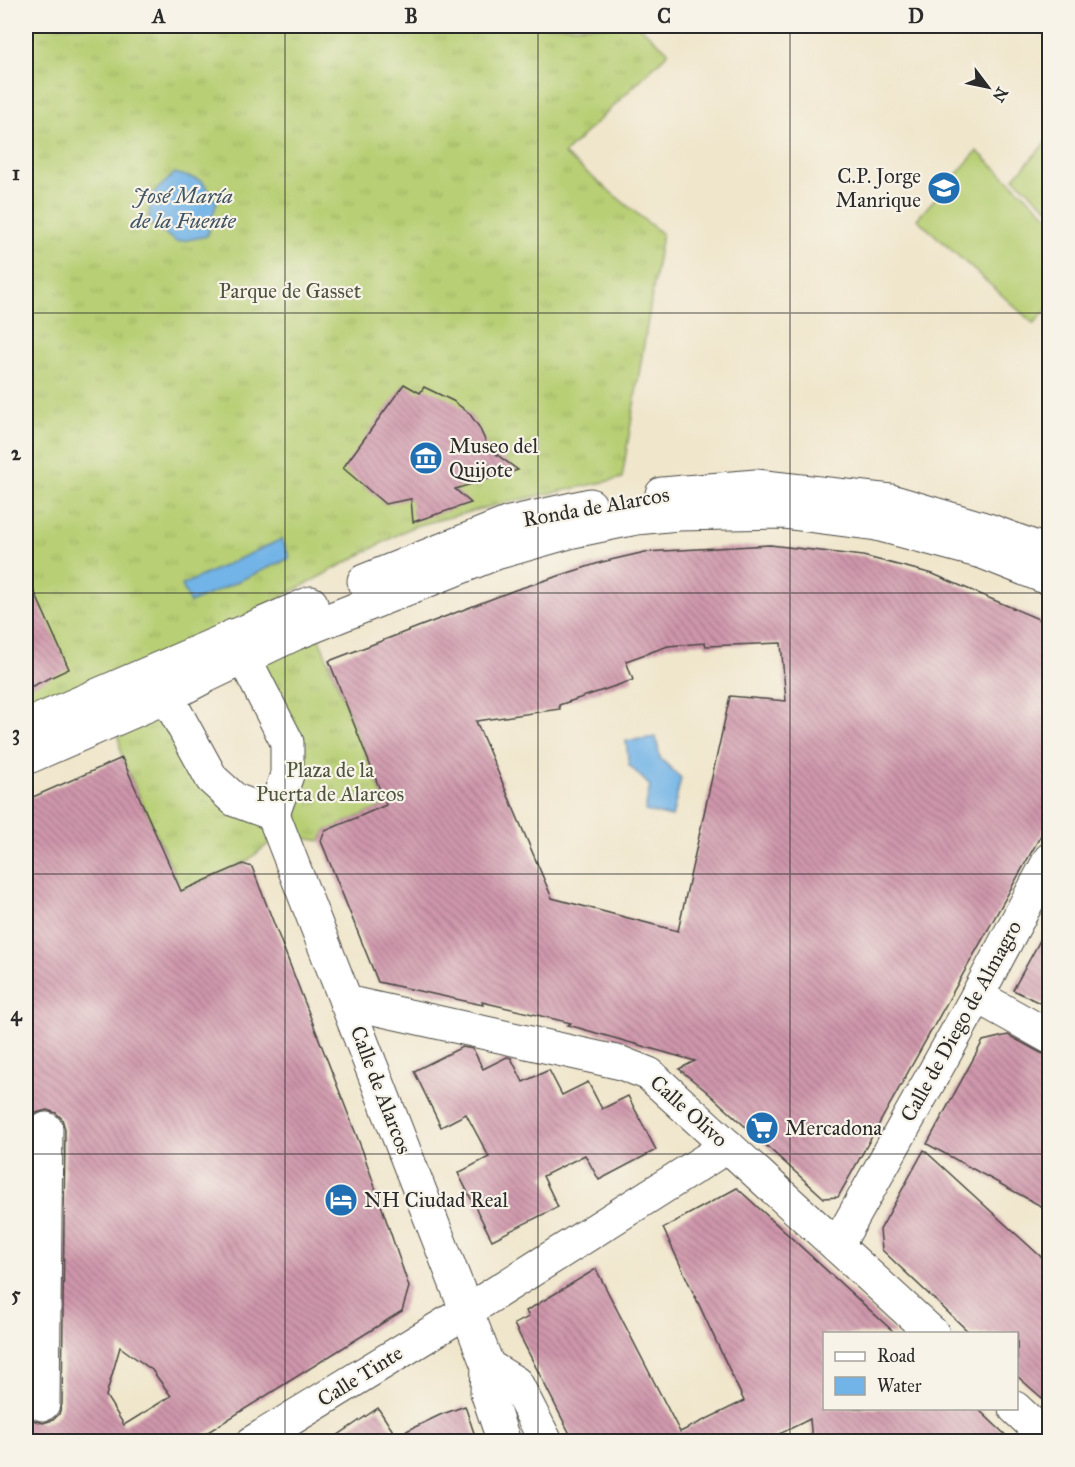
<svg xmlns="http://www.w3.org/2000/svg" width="1075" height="1467" viewBox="0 0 1075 1467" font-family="'IM FELL Great Primer',serif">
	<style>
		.grass { fill: url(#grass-tufts); stroke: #727d50; stroke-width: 1.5 }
		.pitch { fill: #b8cf74; stroke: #727d50; stroke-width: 1.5 }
		.water { fill: #72b4e7; stroke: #4e7089; stroke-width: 1.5 }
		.building { fill: url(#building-back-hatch); fill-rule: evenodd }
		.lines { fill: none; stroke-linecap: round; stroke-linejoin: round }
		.street-casing { stroke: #494743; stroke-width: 35 }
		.highway-casing { stroke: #494743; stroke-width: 35 }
		.street { stroke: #fff; stroke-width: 33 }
		.highway { stroke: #fff; stroke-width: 33 }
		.grid { fill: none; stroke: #2b2b2b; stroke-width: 1.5; stroke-opacity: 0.55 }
		.labels { text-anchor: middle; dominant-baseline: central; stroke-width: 4.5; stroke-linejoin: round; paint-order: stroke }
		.poi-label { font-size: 21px; fill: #2b2b2b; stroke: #f7f3e8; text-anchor: start }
		.park-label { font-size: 21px; fill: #4e543d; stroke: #f7f3e8 }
		.street-label { font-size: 21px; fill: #2b2b2b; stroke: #f7f3e8 }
		.water-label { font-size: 22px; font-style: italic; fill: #405463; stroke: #f7f3e8 }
		.neatline { fill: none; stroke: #2b2b2b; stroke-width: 2 }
		.grid-label { font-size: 20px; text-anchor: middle; font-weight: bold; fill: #2b2b2b }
	</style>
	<defs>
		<pattern id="grass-tufts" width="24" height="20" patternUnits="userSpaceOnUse" patternTransform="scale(1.5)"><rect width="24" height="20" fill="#b8cf74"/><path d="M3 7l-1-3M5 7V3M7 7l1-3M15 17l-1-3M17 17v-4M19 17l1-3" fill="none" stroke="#9eb265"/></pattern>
		<pattern id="building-back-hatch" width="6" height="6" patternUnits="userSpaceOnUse" patternTransform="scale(1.5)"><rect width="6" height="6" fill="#cf96ab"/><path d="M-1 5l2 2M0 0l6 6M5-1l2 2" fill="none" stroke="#a87b8b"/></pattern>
	</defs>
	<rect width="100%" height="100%" fill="#f7f3e8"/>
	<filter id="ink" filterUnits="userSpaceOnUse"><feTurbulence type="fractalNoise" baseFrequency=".0167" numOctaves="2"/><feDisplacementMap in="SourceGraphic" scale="12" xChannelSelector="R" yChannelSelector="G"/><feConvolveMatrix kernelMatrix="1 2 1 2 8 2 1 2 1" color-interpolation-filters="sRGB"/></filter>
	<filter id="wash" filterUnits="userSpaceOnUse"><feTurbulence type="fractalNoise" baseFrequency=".008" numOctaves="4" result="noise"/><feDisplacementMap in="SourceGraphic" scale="24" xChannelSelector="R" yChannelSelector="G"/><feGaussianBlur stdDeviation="1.35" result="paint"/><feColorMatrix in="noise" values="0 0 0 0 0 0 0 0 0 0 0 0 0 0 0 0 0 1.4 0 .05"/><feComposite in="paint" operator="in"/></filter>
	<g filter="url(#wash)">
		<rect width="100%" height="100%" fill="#f0e6cc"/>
		<g class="grass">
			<path d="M 26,26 L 639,26 L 669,52 L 564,154 L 662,234 L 622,478 L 500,504 L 412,527 L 111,689 L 26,725 Z"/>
			<path d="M 314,626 L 386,805 L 325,831 L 321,841 L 281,834 L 243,864 L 182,890 L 122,758 L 118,734 L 166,697 L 235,800 L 281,833 L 287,775 L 243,658 Z"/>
		</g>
		<g class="pitch">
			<path d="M 1049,139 L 1049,209 L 1014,178 Z"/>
			<path d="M 977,151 L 1049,217 L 1049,306 L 1034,324 L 917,219 Z"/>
		</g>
		<g class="water">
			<path d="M 175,173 L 202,181 L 217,202 L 207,236 L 177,242 L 149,223 L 150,196 Z"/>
			<path d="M 282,539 L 290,558 L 190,603 L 182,585 Z"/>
			<path d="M 656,737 L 660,758 L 681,778 L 672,817 L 645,811 L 650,786 L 629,765 L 626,741 Z"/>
		</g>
		<g id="blocks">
			<g class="building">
				<path d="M 404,384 L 420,393 L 424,387 L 453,401 L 469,413 L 479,427 L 489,449 L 518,470 L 455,489 L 471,503 L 413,522 L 411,499 L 385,504 L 343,468 Z"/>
				<path d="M 770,545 L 863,556 L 933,574 L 1050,624 L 1050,819 L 838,1197 L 824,1198 L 706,1091 L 679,1069 L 695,1061 L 568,1025 L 571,1023 L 482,1002 L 483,1005 L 378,982 L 321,841 L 325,831 L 386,805 L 329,661 L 515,590 L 602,562 L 645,552 ZM 705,643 L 706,646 L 781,643 L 786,701 L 730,696 L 678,931 L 552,898 L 476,721 L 560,709 L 559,705 L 633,680 L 626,661 L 668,646 Z"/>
				<path d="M 26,573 L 69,669 L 26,689 Z"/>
				<path d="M 122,758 L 181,891 L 243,864 L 252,867 L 363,1152 L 409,1287 L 402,1311 L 192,1442 L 26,1442 L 26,1409 L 33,1420 L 43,1423 L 53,1420 L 59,1414 L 62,1404 L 65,1129 L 62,1119 L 56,1113 L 47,1110 L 36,1113 L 30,1119 L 27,1128 L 26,1289 L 26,800 ZM 120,1347 L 152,1370 L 171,1396 L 124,1425 L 106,1396 Z"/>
				<path d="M 1050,922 L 1050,1008 L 1013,990 Z"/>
				<path d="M 1008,1035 L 1041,1053 L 1050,1056 L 1050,1211 L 927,1144 L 983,1041 Z"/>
				<path d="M 462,1047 L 473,1049 L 483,1069 L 507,1057 L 511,1058 L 523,1082 L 549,1070 L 562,1095 L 588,1082 L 602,1109 L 628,1096 L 656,1150 L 599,1180 L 585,1155 L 543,1176 L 558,1207 L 492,1240 L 458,1173 L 489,1157 L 466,1114 L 441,1127 L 414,1071 Z"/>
				<path d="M 924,1150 L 1050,1265 L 1050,1405 L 1017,1376 L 1017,1333 L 971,1334 L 882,1250 L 880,1230 Z"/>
				<path d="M 737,1188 L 896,1334 L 825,1334 L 825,1408 L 977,1408 L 1013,1442 L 812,1442 L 810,1419 L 763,1442 L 574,1442 L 514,1324 L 529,1317 L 526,1311 L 596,1269 L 680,1432 L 744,1401 L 663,1228 Z"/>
				<path d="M 465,1406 L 477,1442 L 328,1442 L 378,1408 L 396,1436 L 440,1415 Z"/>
			</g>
		</g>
	</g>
	<g filter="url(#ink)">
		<use href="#blocks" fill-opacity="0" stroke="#494743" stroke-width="1.5"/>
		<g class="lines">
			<defs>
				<g id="street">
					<path d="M 233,636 L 287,742 L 287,775 L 273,814"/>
					<path d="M 154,673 L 212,779 L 235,800 L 273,814"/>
					<path d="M 273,814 L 488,1366 L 487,1392 L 504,1442"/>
					<path d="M 977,996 L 1050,1037"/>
					<path d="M 346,1002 L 621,1063 L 649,1074 L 933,1334"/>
					<path d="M 837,1246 L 977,996 L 1050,859"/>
					<path d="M 488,1366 L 516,1383 L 546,1442"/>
					<path d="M 43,1404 L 46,1129"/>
					<path d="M 1015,1408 L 1050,1441"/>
					<path d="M 253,1442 L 467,1311 L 728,1146"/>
				</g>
				<g id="highway">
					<path d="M 662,494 L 756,486 L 891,501 L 988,530 L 1050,553"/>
					<path d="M 364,581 L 509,523 L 590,505"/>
					<path d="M 26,726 L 311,603"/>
					<path d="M 26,758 L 166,697 L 206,676 L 294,634 L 496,553 L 573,531 L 636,518 L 678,514 L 783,512 L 877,524 L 982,552 L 1050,579"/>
				</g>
			</defs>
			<use href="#street" class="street-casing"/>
			<use href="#highway" class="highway-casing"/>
			<use href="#street" class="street"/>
			<use href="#highway" class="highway"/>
		</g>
	</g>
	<path class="grid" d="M 285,26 L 285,1442M 538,26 L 538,1442M 790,26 L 790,1442M 26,313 L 1050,313M 26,593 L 1050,593M 26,874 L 1050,874M 26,1154 L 1050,1154"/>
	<defs>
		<symbol id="school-disc" viewBox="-11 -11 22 22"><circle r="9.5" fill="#1f6fb2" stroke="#f7f3e8"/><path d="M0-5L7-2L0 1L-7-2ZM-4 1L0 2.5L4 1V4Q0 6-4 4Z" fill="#fff"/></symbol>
		<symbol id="museum-disc" viewBox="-11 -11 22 22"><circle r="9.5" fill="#1f6fb2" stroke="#f7f3e8"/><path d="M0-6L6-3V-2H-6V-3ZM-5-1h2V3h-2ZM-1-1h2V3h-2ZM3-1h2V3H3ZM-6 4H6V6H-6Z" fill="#fff"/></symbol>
		<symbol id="supermarket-disc" viewBox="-11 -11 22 22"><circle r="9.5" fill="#1f6fb2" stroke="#f7f3e8"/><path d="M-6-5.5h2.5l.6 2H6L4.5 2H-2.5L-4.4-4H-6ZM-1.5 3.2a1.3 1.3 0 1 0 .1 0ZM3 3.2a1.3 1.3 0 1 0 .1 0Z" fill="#fff"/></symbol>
		<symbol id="hotel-disc" viewBox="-11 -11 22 22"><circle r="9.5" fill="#1f6fb2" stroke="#f7f3e8"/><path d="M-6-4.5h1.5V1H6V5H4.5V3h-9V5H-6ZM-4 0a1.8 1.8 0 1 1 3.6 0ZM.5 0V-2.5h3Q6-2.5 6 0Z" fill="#fff"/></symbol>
	</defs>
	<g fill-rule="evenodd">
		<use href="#school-disc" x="925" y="169" width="38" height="38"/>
		<use href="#museum-disc" x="407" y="439" width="38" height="38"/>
		<use href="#supermarket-disc" x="743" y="1109" width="38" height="38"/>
		<use href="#hotel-disc" x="322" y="1181" width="38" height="38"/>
	</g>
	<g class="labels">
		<g class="poi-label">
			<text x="921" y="176" text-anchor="end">C.P. Jorge<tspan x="921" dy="24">Manrique</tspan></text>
			<text x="449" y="446">Museo del<tspan x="449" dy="24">Quijote</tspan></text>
			<text x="785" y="1128">Mercadona</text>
			<text x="364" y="1200">NH Ciudad Real</text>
		</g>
		<g class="park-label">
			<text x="290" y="291">Parque de Gasset</text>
			<text x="330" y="770">Plaza de la<tspan x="330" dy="24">Puerta de Alarcos</tspan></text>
		</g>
		<g class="street-label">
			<text transform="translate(596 507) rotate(-10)">Ronda de Alarcos</text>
			<text transform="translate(961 1021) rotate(-61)">Calle de Diego de Almagro</text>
			<text transform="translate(381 1090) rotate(69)">Calle de Alarcos</text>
			<text transform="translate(689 1111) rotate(42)">Calle Olivo</text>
			<text transform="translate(360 1376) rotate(-32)">Calle Tinte</text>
		</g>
		<g class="water-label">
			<text x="183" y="195">José María<tspan x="183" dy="25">de la Fuente</tspan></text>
		</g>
	</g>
	<rect width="1075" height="1467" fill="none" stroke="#f7f3e8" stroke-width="66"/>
	<rect x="823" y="1332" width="195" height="78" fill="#f7f3e8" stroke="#a5a39c" stroke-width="1.5"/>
	<rect x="835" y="1352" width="30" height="9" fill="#ffffff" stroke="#a5a39c" stroke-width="1.5"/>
	<text x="877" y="1362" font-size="18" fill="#2b2b2b">Road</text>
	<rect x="835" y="1377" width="30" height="18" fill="#72b4e7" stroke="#a5a39c" stroke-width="1.5"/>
	<text x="877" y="1392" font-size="18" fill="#2b2b2b">Water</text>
	<g transform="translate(988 87) rotate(122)" stroke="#f7f3e8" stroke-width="4.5" paint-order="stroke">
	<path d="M0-4.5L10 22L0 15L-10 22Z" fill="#2b2b2b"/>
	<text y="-9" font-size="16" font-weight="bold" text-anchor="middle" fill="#2b2b2b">N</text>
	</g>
	<rect x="33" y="33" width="1009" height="1401" class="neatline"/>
	<g class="grid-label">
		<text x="159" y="23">A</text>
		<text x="411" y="23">B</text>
		<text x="664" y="23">C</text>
		<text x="916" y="23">D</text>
		<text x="16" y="180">1</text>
		<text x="16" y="460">2</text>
		<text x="16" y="740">3</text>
		<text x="16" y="1021">4</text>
		<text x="16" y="1301">5</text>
	</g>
</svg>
